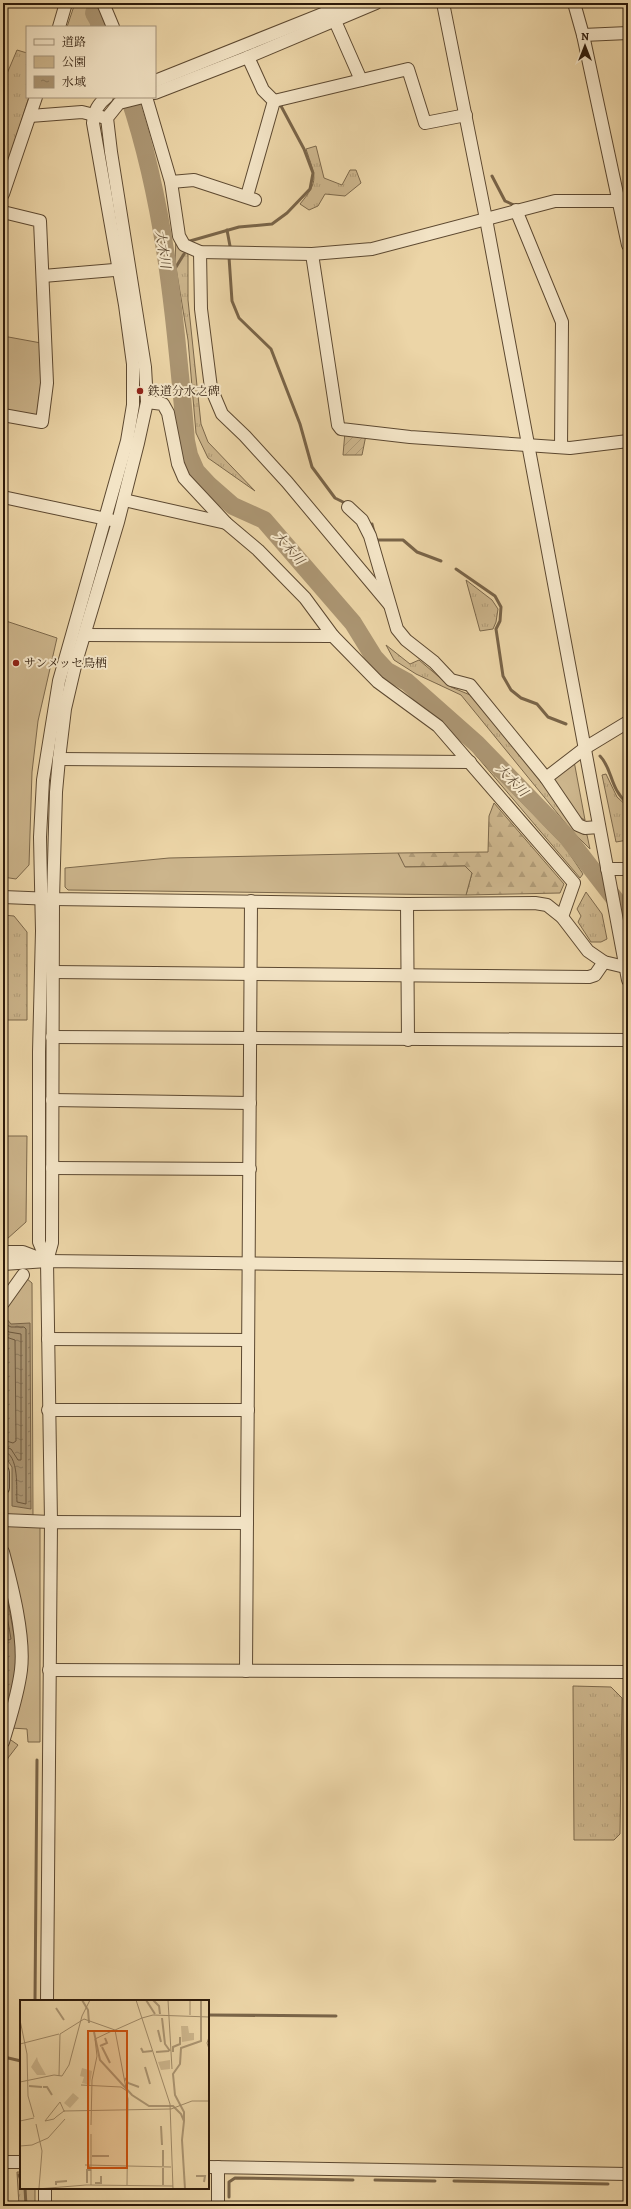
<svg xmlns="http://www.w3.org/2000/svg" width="631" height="2209" viewBox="0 0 631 2209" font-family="Alegreya,'Noto Serif JP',serif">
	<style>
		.grass { fill: url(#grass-tufts); stroke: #7c684b }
		.forest { fill: url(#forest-firs); stroke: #7c684b }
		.park { fill: #ccb58c; stroke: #7c684b }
		.garden { fill: url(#garden-furrows); stroke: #7c684b }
		.water { fill: url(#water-ripples); stroke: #796448 }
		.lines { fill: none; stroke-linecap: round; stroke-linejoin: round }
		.shore { stroke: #6c583e; stroke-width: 1 }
		.stream { stroke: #796448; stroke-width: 3 }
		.river { stroke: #ab9572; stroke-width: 18 }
		.minor-casing { stroke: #5d4931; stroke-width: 14 }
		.minor { stroke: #f3e4c6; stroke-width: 12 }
		.poi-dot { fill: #8f2418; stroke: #f3e4c6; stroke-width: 1.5 }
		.labels { text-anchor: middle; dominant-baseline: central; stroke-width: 4; stroke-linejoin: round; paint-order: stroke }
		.poi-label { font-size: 12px; fill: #2d1a0a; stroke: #f3e4c6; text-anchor: start }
		.water-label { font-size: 13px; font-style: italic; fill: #5f4b34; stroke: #f3e4c6 }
		.inset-river { fill: none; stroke: #ab9572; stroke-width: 2 }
		.inset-road { fill: none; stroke: #a08a68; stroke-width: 1 }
		.view { fill: #cc500c; fill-opacity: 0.15; stroke: #cc500c; stroke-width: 2 }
		.inset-edge { fill: none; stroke: #2d1a0a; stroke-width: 2 }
	</style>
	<defs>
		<pattern id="grass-tufts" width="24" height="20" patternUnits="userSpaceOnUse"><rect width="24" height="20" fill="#ccb58c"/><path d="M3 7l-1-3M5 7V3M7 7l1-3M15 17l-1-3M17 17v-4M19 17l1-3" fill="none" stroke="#b09b77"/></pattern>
		<pattern id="forest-firs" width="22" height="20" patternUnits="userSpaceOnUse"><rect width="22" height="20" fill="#ccb58c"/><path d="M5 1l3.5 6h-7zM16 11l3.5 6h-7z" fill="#b09b77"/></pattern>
		<pattern id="garden-furrows" width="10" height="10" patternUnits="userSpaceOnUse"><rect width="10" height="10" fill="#ccb58c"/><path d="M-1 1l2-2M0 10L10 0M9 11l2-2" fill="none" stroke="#b09b77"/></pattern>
		<pattern id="water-ripples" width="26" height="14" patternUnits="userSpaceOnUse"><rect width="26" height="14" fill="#ab9572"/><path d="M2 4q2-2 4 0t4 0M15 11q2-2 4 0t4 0" fill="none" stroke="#8c795c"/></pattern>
	</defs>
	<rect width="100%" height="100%" fill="#ecd5a7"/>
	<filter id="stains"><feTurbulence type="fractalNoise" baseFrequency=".005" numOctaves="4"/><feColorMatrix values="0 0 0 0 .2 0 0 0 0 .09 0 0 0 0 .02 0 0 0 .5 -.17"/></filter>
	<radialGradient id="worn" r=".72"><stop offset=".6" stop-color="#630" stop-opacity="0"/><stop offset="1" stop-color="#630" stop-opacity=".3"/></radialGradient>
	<g class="grass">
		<path d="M 17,50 L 27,53 L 27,97 L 29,97 L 3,178 L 3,83 Z"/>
		<path d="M 316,146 L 324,178 L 342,185 L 350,170 L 356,170 L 361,183 L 345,196 L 325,194 L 318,206 L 309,210 L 300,204 C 320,180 315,177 306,149 Z"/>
		<path d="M 176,237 L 188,253 L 188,300 L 201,424 L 208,442 L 255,491 L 208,458 L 196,433 L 188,340 L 175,262 Z"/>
		<path d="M 466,580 L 492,600 L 498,609 L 496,622 L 493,629 L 480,631 Z"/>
		<path d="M 386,645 L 410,664 L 419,660 L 451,687 L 475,697 L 561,804 L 576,830 L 587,835 L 590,849 L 571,830 L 461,695 L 416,674 L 394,660 Z"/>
		<path d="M 474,753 L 565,847 L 583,874 L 580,878 Z"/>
		<path d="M 606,774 L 617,797 L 628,807 L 628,840 L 616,842 L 602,775 Z"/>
		<path d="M 586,892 L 602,914 L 607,939 L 601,942 L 591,942 L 578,922 L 581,916 L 577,909 Z"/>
		<path d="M 3,915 L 14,916 L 27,932 L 27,1020 L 3,1020 Z"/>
		<path d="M 573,1686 L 611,1687 L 622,1698 L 620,1834 L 614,1840 L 574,1840 Z"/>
		<path d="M 8,1738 L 18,1745 L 8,1758 L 3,1774 L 3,1754 Z"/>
		<path d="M 17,2172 L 21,2172 L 21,2188 L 35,2188 L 35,2206 L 19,2206 Z"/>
	</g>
	<path class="forest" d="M 494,803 L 564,884 L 560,893 L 466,895 L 472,873 L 465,866 L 404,867 L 398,853 L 488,852 L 489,816 Z"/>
	<g class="park">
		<path d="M 75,3 L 93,3 L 91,27 L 67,27 Z"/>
		<path d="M 3,336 L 41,343 L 41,382 L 38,413 L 33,416 L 3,410 Z"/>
		<path d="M 3,620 L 57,638 L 38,721 L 32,772 L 29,865 L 16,879 L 3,877 Z"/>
		<path d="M 574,761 L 585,820 L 579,817 L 551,779 Z"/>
		<path d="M 398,853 L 405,867 L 465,866 L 472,873 L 466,895 L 68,890 L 65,887 L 65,868 L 169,858 Z"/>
		<path d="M 3,1136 L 27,1136 L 26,1222 L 7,1239 L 3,1239 Z"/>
		<path d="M 26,1278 L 32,1283 L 33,1518 L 3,1517 C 3,1499 11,1481 3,1464 L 3,1309 Z"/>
		<path d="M 3,1525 L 40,1525 L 40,1742 L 28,1742 L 27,1729 L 11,1728 L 21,1693 L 13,1577 L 3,1540 Z"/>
	</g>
	<path class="garden" d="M 345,432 L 366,435 L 362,455 L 343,455 Z"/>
	<g class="water">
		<path d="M 6,1318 L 11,1324 L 30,1323 L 31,1509 L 12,1506 L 12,1467 L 3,1453 L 3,1322 Z"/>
		<path d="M 3,1576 L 17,1651 L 14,1687 L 3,1720 L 3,1686 L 6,1662 L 3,1630 Z"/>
	</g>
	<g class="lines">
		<g class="shore">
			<path d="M 3,1323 L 11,1327 L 24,1327 L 26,1329 L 26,1504 L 17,1502 C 16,1490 20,1454 3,1451"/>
			<path d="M 3,1328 L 9,1332 L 21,1334 L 21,1460 L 18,1460 L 11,1449 L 3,1446"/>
			<path d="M 3,1336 L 15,1340 L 16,1441 L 13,1443 L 3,1440"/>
			<path d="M 3,1593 L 11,1639 L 9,1640 L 3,1639"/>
		</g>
		<g class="stream">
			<path d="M 492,176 L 505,201 L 514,205"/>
			<path d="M 227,230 L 230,246"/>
			<path d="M 190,241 L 239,227 L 272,224 L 287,213 L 310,189 L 313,173 L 304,149 L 281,106"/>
			<path d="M 229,257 L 232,301 L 239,318 L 271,349 L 300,424 L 312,467 L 335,498 L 347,504"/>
			<path d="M 168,280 L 184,254"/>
			<path d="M 372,524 L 374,532"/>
			<path d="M 375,537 L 376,540 L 403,540 L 417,552 L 441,561"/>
			<path d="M 456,569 L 495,596 L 501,607 L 500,621 L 496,629 L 503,676 L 511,690 L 521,698 L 537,704 L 548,717 L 566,724"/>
			<path d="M 600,756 C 613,769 609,788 628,804"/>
			<path d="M 35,2001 L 37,1760"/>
			<path d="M 208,2015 L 336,2016"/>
			<path d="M 4,2057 L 21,2061"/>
			<path d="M 19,2175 L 21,2180"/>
			<path d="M 375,2180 L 435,2181"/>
			<path d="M 454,2181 L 608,2184"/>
			<path d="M 25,2188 L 26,2206"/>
			<path d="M 229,2197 L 229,2182 L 235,2178 L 353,2180"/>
		</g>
		<g class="river">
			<path d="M 94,13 L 102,27"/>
			<path d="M 129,97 C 166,207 176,326 186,441 L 189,455 L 196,471 L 209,485 L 233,506 L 264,520 L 353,623 L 374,657 L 387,671 L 407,682 L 477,744 L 567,837 L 628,916"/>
		</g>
		<defs>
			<g id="minor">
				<path d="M 103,3 L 113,27"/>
				<path d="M 443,3 L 486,219 L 628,980"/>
				<path d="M 574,3 L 583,35 L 628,245"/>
				<path d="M 335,21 L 361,80"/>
				<path d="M 59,27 L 66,3"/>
				<path d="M 583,35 L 628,33"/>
				<path d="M 155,81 L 350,3"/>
				<path d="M 155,93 L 248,57 L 376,3"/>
				<path d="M 146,97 L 171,182 L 179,236 L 184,245 L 200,252 L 312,254 L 372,249 L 555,201 L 619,201"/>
				<path d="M 274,101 L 408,69 L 425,123 L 466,115"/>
				<path d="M 30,116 L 82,112 L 102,117"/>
				<path d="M 171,182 L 194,180 L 255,200"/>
				<path d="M 3,194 L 36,97"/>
				<path d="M 247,196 L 274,101 L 263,90 L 248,57"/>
				<path d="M 516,210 L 562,322 L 561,447"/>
				<path d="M 3,212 L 40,221 L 47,383 L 42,422 L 3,415"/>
				<path d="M 200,252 L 201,309 L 211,388 L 222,414 L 245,436 L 287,482 L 389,604"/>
				<path d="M 312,254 L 338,425 L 341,429 L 410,437 L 570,448 L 628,441"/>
				<path d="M 43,276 L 126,269"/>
				<path d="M 147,402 L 163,404 L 168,413 L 178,464 L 184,478 L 226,523 L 258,550 L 305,598 L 333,636 L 378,682 L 438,726 L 574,883 L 562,917"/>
				<path d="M 3,497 L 111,520"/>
				<path d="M 124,500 L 226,523"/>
				<path d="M 348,507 L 362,520 L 370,536 L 397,629 L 406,640 L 434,662 L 451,680 L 470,685 L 546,778"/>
				<path d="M 85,635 L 333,636"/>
				<path d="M 59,759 L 470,762"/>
				<path d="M 599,827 L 585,828 L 578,825 L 546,778 L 585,748 L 628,722"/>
				<path d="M 607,869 L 628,869"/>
				<path d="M 3,897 L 53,899 L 407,904 L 535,903 L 547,905 L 562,917 L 588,951 L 604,962 L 625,967"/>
				<path d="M 407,904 L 408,1040"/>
				<path d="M 53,972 L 589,977 L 595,975 L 604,962"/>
				<path d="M 52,1037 L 628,1040"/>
				<path d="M 52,1100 L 250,1103"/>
				<path d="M 52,1168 L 250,1169"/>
				<path d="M 3,1252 L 23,1252 L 44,1260"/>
				<path d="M 47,1261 L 39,1242 L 39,1052 L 42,931 L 40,837 L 43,780 L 59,681 L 127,441 L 133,405 L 133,364 L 125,305 L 93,123 C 94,111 98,104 107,97"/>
				<path d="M 3,1264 L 47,1261 L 628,1268"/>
				<path d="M 3,1303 L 23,1275"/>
				<path d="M 48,1339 L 248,1340"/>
				<path d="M 48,1410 L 248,1410"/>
				<path d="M 3,1472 L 3,1488"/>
				<path d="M 3,1520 L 51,1522 L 47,1261 L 52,1243 L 53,899 L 56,792 L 59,759 L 65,709 L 76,662 L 118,522 L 138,443 L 147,402 L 145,367 L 111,152 L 107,118 L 119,103 L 143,97"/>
				<path d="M 3,1552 C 12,1586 25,1636 21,1670 C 18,1695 10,1718 3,1742"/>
				<path d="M 49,1670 L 628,1672"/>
				<path d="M 246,1671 L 251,901"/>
				<path d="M 47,2001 L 51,1522 L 247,1523"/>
				<path d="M 3,2162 L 21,2162"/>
				<path d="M 208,2167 L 628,2174"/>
				<path d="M 45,2206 L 45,2188"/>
				<path d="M 218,2206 L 218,2167"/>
			</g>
		</defs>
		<use href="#minor" class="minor-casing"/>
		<use href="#minor" class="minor"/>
	</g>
	<g class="poi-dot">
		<circle cx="140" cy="391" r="4"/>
		<circle cx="16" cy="663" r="4"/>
	</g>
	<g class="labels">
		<g class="poi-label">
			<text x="148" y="391">鉄道分水之碑</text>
			<text x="24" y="663">サンメッセ鳥栖</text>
		</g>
		<g class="water-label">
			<text transform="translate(163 249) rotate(81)">大木川</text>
			<text transform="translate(289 548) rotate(49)">大木川</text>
			<text transform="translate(512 780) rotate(46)">大木川</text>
		</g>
	</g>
	<g transform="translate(20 2000)">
		<rect width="189" height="189" fill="#ecd5a7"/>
		<path d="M 161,26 L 168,26 L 169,33 L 174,33 L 174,40 L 162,42 ZM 17,57 L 18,61 L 26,75 L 17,75 L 11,67 ZM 150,60 L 150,69 L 141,70 L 138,62 ZM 62,68 L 72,71 L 70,85 L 62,83 L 64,77 L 60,76 ZM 53,93 L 59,98 L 50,108 L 44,103 Z" fill="#ccb58c"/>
		<path class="inset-river" d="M 62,0 L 68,10 L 69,23M 126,0 L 135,14M 133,0 L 139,6 L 140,14M 36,8 L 44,20M 142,18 L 145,44 L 150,51M 138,30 L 141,42M 74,32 L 80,60 L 112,95 L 129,106 L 153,106 L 161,114 L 164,121 L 162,140 L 165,189M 80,46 L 87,43 L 85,38M 82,47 L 90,63M 121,48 L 123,52 L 132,51M 136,52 L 149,51M 153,52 L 153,47 L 160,44 L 160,37M 125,67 L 130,84M 105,78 L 108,83 L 119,87M 9,86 L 22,87M 23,87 L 27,87 L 32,95M 164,121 L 164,112 L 155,95 L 153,74 L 160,64 L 161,48 L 181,41 L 181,0M 141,126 L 142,145M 143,150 L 143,166M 72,156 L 89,156M 143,168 L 143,185M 176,176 L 185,176 L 184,182M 67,183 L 67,170 L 70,170 L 69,166M 75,183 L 81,183 L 81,176M 36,185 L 36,182 L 47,181"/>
		<path class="inset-road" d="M 116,0 L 150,104 L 153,189M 148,0 L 152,69M 170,0 L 170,15M 122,18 L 133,15 L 189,17M 0,20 L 7,54 L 8,96 L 14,117M 95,30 L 108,99 L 107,185M 189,37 L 187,43 L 189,49M 0,44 L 39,34M 39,76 L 40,34 L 64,19 L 95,30 L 122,18M 0,82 L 34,75 L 42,76 L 49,65 L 62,16 L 70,0M 61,85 L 101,87 L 107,91M 151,109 L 172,101 L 189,101M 44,111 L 151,109M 44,111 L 40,102 L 25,121 L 34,119 L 36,117 L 44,111 L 45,111M 0,121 L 14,118M 16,124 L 22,151 L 19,188M 71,125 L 72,80 L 77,56 L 75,39 L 94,30M 0,146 L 12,145 L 28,138 L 45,119M 65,165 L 151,167M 71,185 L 71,134M 17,189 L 66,185 L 153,186"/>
		<path class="view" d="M 68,31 L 107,31 L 107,168 L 68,168 Z"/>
		<rect width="189" height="189" class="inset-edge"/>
	</g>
	<rect width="631" height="2209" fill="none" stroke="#ecd5a7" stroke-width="16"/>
	<rect x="4" y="4" width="623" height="2201" fill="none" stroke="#2d1a0a" stroke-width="2"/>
	<rect x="8" y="8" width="615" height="2193" fill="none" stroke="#2d1a0a"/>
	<rect x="26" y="26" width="130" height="72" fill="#f3e4c6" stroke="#a4937b"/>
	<rect x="34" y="39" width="20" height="6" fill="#f3e4c6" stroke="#a4937b"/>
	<text x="62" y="46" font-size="12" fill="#2d1a0a">道路</text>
	<rect x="34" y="56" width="20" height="12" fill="#ccb58c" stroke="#a4937b"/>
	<text x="62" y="66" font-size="12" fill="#2d1a0a">公園</text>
	<rect x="34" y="76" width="20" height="12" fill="url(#water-ripples)" stroke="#a4937b"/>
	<text x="62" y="86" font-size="12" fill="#2d1a0a">水域</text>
	<g transform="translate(585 46)" stroke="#f3e4c6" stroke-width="3" paint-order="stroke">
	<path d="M0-3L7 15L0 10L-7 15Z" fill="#2d1a0a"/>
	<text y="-6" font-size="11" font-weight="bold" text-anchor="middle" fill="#2d1a0a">N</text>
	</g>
	<rect width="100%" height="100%" filter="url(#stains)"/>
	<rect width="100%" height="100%" fill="url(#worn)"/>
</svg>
